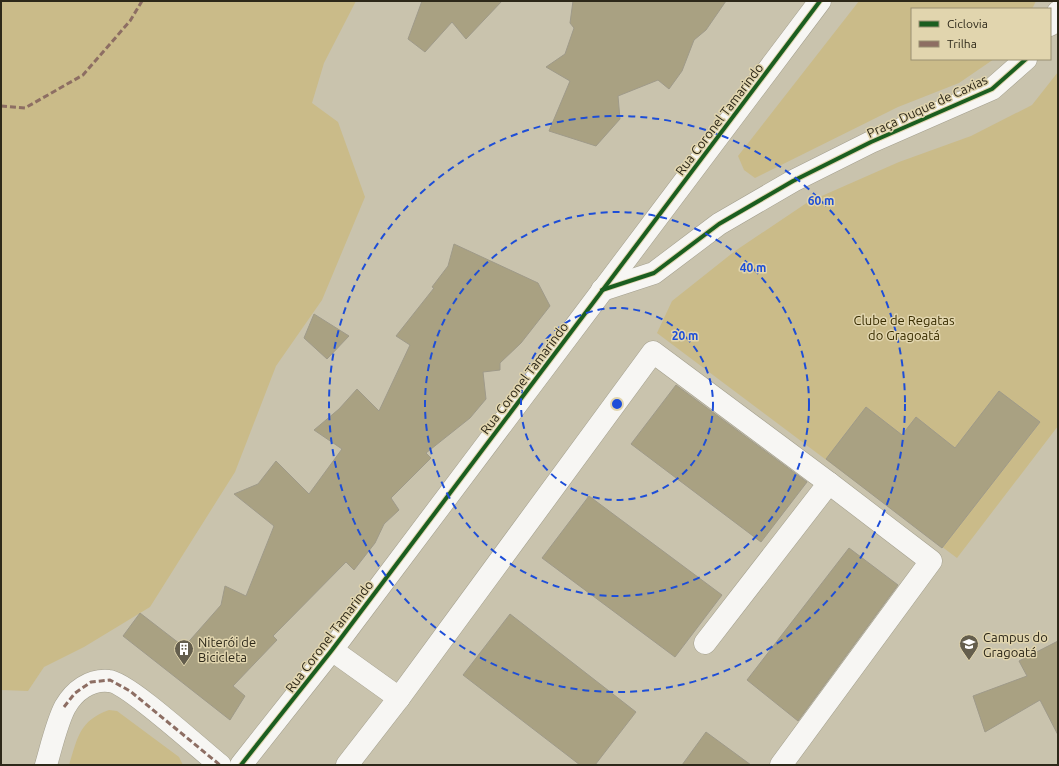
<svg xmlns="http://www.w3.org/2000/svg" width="1059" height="766" viewBox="0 0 1059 766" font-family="Ubuntu,sans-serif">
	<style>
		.green { fill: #cabb89 }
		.building { fill: #a9a182; stroke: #9f9a89 }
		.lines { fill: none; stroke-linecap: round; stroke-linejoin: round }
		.minor-casing { stroke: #a39f8e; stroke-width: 23 }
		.major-casing { stroke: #a39f8e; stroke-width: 23 }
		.minor { stroke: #f7f6f3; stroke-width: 22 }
		.major { stroke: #f7f6f3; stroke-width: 22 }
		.quiet { stroke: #8d6e63; stroke-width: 3; stroke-dasharray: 6 3; stroke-linecap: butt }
		.cycleway-casing { stroke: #e1d5ae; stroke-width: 6 }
		.cycleway { stroke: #1b5e20; stroke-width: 4 }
		.ring { fill: none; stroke: #1d4ed8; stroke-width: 2; stroke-dasharray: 7 5 }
		.labels { text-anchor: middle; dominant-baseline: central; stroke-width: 3; stroke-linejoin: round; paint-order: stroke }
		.street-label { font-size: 13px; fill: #2d2819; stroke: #e1d5ae }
		.park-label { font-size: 13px; fill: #392d00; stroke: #e1d5ae }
		.poi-label { font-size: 13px; fill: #2d2819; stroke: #e1d5ae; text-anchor: start }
		.centre { fill: #1d4ed8; stroke: #e1d5ae; stroke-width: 2 }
		.ring-label { font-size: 12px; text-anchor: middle; font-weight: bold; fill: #1d4ed8; stroke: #e1d5ae; stroke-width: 3; stroke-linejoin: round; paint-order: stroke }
	</style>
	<rect width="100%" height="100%" fill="#c9c3ad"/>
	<g class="green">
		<path d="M 1,1 L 356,1 L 324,63 L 312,103 L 338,122 L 365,197 L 322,300 L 276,366 L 235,472 L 150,607 L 84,647 L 44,667 L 28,691 L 1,690 Z"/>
		<path d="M 859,1 L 1036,1 L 1032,9 L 912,9 L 912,59 L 994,59 L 959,83 L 898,107 L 755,178 L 744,170 L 738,156 Z"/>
		<path d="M 1058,72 L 1058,426 L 957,558 L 657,333 L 672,301 L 735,251 L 808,202 L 899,162 L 971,136 L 1032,105 Z"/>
		<path d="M 109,710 L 117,711 L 179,757 L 183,765 L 69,765 C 78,737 79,721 109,710 Z"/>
	</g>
	<g class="building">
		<path d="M 422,1 L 502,1 L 466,39 L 452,22 L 425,52 L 408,39 Z"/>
		<path d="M 573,1 L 726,1 L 706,30 L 694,40 L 682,71 L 669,89 L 658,80 L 618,96 L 620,119 L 596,146 L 549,131 L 570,81 L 546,67 L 565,54 L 574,28 L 570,23 Z"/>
		<path d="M 454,244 L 538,283 L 550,306 L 521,343 L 500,363 L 500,370 L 483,372 L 486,399 L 470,418 L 426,453 L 431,458 L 391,498 L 399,510 L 384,524 L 375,543 L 354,570 L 346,562 L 273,636 L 277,640 L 233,686 L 245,696 L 230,720 L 123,636 L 140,613 L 184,647 L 221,605 L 225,586 L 246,596 L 274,526 L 234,494 L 258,484 L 276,461 L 309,494 L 342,449 L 314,430 L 339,409 L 357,389 L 379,411 L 410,345 L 396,336 L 434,288 L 432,287 L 448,266 Z"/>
		<path d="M 314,314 L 349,336 L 327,359 L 304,338 Z"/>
		<path d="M 676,385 L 807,482 L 761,542 L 631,444 Z"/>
		<path d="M 999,391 L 1040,422 L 942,548 L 826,459 L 866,407 L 902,435 L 916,417 L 955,448 Z"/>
		<path d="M 589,496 L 722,595 L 675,657 L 542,558 Z"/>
		<path d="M 849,548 L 898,585 L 798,721 L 747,680 Z"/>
		<path d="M 510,614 L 636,712 L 595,765 L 580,765 L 463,675 Z"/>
		<path d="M 1058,641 L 1058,735 L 1040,700 L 985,732 L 973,696 L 1027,676 L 1019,661 Z"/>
		<path d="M 706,732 L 751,765 L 682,765 Z"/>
	</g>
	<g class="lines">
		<defs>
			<g id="minor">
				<path d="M 1050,25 L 1058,12"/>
				<path d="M 602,290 L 654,273 L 719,224 L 793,181 L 871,142 L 992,89 L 1026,59"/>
				<path d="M 705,643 L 829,483 L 931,561 L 781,765"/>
				<path d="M 332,650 L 399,698"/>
				<path d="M 46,765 C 51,748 57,722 65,707 C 74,691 90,679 109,681 C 127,682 201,750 220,765"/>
				<path d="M 347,765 L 399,698 L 653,352 L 829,483"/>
			</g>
			<path id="major" d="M 241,765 L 332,650 L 820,1"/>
		</defs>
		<use href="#minor" class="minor-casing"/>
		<use href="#major" class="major-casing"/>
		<use href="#minor" class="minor"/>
		<use href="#major" class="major"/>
		<g class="quiet">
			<path d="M 1,106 L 25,108 L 83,75 L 130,21 L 142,1"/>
			<path d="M 64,707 L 75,693 L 91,682 L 110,680 L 130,691 L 220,765"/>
		</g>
		<defs>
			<g id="cycleway">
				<path d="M 602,290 L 654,273 L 719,224 L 793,181 L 871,142 L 992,89 L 1026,59"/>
				<path d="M 241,765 L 332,650 L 820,1"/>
			</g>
		</defs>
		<use href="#cycleway" class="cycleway-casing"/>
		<use href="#cycleway" class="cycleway"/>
	</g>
	<g class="ring">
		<circle cx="617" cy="404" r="96"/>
		<circle cx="617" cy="404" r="192"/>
		<circle cx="617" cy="404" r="288"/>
	</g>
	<defs>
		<symbol id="university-pin" viewBox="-11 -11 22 30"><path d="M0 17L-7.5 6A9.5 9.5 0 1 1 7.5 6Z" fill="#645e4d" stroke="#e1d5ae"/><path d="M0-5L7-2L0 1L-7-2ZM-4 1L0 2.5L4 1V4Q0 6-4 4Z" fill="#fff"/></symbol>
		<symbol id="building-pin" viewBox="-11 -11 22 30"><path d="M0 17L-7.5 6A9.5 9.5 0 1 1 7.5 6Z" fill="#645e4d" stroke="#e1d5ae"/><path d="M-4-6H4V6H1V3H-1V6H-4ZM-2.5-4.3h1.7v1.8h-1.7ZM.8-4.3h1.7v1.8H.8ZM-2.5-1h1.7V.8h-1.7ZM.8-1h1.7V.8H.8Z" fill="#fff"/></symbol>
	</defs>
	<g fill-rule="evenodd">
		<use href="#university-pin" x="958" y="633" width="22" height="30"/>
		<use href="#building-pin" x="173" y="638" width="22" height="30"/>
	</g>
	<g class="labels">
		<g class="street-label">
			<text transform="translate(927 106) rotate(-25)">Praça Duque de Caxias</text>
			<text transform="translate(719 119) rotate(-53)">Rua Coronel Tamarindo</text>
			<text transform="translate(524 378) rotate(-53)">Rua Coronel Tamarindo</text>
			<text transform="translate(329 636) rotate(-53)">Rua Coronel Tamarindo</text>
		</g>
		<g class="park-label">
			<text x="904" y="320">Clube de Regatas<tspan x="904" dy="15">do Gragoatá</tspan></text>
		</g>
		<g class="poi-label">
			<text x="983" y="637">Campus do<tspan x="983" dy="15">Gragoatá</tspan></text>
			<text x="198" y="642">Niterói de<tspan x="198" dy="15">Bicicleta</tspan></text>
		</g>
	</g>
	<circle cx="617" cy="404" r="6" class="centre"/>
	<g class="ring-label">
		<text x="821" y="205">60 m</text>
		<text x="753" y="272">40 m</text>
		<text x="685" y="340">20 m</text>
	</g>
	<rect width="1059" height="766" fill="none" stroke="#2d2819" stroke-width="4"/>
	<rect x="911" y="8" width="140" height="52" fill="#e1d5ae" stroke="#999072"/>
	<rect x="919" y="21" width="20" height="6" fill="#1b5e20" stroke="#999072"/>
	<text x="947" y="28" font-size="12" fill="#2d2819">Ciclovia</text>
	<rect x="919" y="41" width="20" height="6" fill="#8d6e63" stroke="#999072"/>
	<text x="947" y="48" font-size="12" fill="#2d2819">Trilha</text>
</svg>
